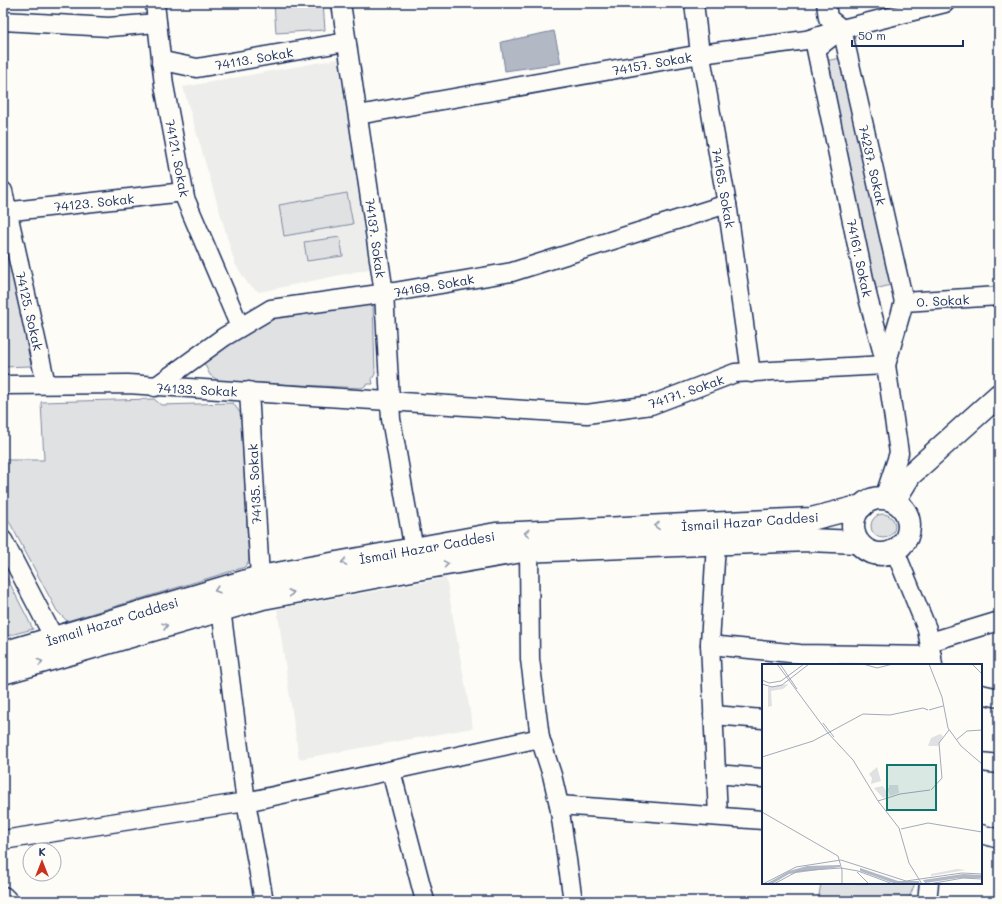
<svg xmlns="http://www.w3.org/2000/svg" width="1002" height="904" viewBox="0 0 1002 904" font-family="Mali,sans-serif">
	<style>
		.built { fill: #edeeec }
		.green { fill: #e0e1e3; stroke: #7e88a0 }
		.water { fill: #b3b8c5; stroke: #76819c }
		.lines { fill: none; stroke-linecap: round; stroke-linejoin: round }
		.minor-casing { stroke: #1b2f5e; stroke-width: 21 }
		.major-casing { stroke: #1b2f5e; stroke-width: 25 }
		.minor { stroke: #fdfcf7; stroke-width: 18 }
		.major { stroke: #fdfcf7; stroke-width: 22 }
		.oneway { stroke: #8c96aa }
		.labels { text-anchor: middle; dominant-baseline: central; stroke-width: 3; stroke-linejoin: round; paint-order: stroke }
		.street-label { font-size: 13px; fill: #1b2f5e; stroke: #fdfcf7 }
		.inset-road { fill: none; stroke: #a3aaba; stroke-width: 1 }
		.view { fill: #0f766e; fill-opacity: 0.15; stroke: #0f766e; stroke-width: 2 }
		.inset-edge { fill: none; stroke: #1b2f5e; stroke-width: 2 }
	</style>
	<rect width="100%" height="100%" fill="#fdfcf7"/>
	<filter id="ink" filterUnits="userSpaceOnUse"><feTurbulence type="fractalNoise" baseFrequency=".025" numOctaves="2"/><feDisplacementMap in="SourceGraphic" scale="8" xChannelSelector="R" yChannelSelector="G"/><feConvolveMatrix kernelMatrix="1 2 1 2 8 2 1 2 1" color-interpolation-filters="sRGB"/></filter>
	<g filter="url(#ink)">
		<g class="built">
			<path d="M 344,58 L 374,268 L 259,292 L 248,284 L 235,264 L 183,87 Z"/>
			<path d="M 446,578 L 473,728 L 299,759 L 277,609 Z"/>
		</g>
		<g class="green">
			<path d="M 274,3 L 323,3 L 325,30 L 276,33 Z"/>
			<path d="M 841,58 L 891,285 L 875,289 L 825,61 Z"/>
			<path d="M 347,193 L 353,224 L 284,236 L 279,205 Z"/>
			<path d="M 3,237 L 16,284 L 31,366 L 3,367 Z"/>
			<path d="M 340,237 L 343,256 L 307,261 L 304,242 Z"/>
			<path d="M 373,303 L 375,374 L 372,379 L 373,384 L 368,384 L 362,388 L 219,381 L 210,375 L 203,361 L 227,345 L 275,317 Z"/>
			<path d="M 154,399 L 161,405 L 233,403 L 241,414 L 249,560 L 245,567 L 67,621 L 57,611 L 3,510 L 3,460 L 44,460 L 41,402 Z"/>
			<circle cx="883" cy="526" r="12"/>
			<path d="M 3,570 L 33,629 L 3,637 Z"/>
			<path d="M 821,883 L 915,883 L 908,901 L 818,901 Z"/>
		</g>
		<path class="water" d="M 554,31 L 561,63 L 505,71 L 501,42 Z"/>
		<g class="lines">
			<defs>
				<g id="minor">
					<path d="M 155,3 L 164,85 L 185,198 L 240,327"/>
					<path d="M 341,3 L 384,293 L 391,419 L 416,562"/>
					<path d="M 694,3 L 699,45 L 728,210 L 751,373"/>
					<path d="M 826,3 L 828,18 L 842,29"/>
					<path d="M 3,21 L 109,27 L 157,23"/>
					<path d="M 842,29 L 904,302"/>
					<path d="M 834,35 L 816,49 L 868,298 L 886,365 L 899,453 L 884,498"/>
					<path d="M 161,63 L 168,62 L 197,68 L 346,42"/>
					<path d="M 358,115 L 701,54 L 806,40 L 842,29 L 945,3"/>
					<path d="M 3,191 L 46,384"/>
					<path d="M 3,212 L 184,192"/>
					<path d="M 3,385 L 128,384 L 587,414 L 651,405 L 735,373 L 886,365 L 904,302 L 999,296"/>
					<path d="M 155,387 L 224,337 L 271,309 L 394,292 L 512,272 L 727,204"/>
					<path d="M 249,391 L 260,577"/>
					<path d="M 3,540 L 54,638"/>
					<path d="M 716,544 L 710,643 L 718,816"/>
					<path d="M 529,551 L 530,659 L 540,738 L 552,775 L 559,805 L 573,901"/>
					<path d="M 895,551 L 927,629 L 933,665"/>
					<path d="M 221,609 L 246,802 L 264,901"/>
					<path d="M 930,642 L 999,621"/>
					<path d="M 710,645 L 800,654 L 932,656"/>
					<path d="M 981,694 L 999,698"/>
					<path d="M 713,715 L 763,719"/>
					<path d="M 981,762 L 999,764"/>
					<path d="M 391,771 L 425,901"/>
					<path d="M 716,774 L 763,778"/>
					<path d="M 559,805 L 763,820"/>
					<path d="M 981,834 L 999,839"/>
					<path d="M 3,840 L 246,802 L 540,738"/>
					<path d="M 927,901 L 929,883"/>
				</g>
				<g id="major">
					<circle cx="881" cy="526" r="28"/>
					<path d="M 894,501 L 910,475 L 999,395"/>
					<path d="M 3,653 L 260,577 L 496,534 L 811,519 L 862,506"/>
					<path d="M 3,673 L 263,598 L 417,569 L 522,551 L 809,540 L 857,542"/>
					<path d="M 3,898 L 6,901"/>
				</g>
			</defs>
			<use href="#minor" class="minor-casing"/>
			<use href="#major" class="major-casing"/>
			<use href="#minor" class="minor"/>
			<use href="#major" class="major"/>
		</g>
		<defs><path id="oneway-chevron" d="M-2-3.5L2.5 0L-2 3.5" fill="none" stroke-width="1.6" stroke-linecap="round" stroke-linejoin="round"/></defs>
		<g class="oneway">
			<use href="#oneway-chevron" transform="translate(657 526) rotate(177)"/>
			<use href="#oneway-chevron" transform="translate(527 533) rotate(177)"/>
			<use href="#oneway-chevron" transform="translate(344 562) rotate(170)"/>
			<use href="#oneway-chevron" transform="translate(446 564) rotate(-9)"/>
			<use href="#oneway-chevron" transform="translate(217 590) rotate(163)"/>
			<use href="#oneway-chevron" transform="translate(291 593) rotate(-11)"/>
			<use href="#oneway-chevron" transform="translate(165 626) rotate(-16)"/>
			<use href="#oneway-chevron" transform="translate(40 662) rotate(-16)"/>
		</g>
	</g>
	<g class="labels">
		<g class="street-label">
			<text transform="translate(254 58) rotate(-10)">74113. Sokak</text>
			<text transform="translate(652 63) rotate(-10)">74157. Sokak</text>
			<text transform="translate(178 158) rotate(79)">74121. Sokak</text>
			<text transform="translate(873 165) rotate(77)">74237. Sokak</text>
			<text transform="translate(724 188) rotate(80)">74165. Sokak</text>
			<text transform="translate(94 202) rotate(-6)">74123. Sokak</text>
			<text transform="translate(376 238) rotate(82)">74137. Sokak</text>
			<text transform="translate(860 258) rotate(78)">74161. Sokak</text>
			<text transform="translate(434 285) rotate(-10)">74169. Sokak</text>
			<text transform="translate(943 300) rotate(-3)">0. Sokak</text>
			<text transform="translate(30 311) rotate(77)">74125. Sokak</text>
			<text transform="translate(197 389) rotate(3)">74133. Sokak</text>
			<text transform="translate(686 391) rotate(-19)">74171. Sokak</text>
			<text transform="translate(254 484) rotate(-93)">74135. Sokak</text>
			<text transform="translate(750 521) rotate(-4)">İsmail Hazar Caddesi</text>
			<text transform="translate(427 547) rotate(-10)">İsmail Hazar Caddesi</text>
			<text transform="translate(112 621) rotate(-17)">İsmail Hazar Caddesi</text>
		</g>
	</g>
	<g transform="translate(762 664)">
		<rect width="220" height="220" fill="#fdfcf7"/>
		<path d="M 27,20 L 21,25 L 9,27 L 10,42 L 6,43 L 6,23 ZM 178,70 L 181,72 L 176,82 L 166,82 L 169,74 ZM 115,103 L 119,117 L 109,120 L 110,114 L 107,110 ZM 127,121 L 136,121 L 137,129 L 128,132 L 124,124 L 127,124 ZM 121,122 L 127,132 L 121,134 L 112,124 ZM 195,205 L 204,206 L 169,212 L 169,210 Z" fill="#e0e1e3"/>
		<path d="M 78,201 L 78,203 L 27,210 L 10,220 L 4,220 L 27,207 L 45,202 ZM 98,204 L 136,217 L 157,217 L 158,220 L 134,220 L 98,207 ZM 201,210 L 220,211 L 220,214 L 197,214 L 163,219 L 161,216 Z" fill="#b3b8c5"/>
		<path class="inset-road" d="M 15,0 L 66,69 L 91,96 L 116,137 L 137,164 L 147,199 L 160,220M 18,0 L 35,25M 101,0 L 115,4 L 131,0M 167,0 L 180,33 L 186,64 L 199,82 L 220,100M 210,0 L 220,10M 0,16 L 7,19 L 19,17 L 42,0M 0,20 L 10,23 L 20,21 L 47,0M 167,46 L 181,42M 61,59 L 72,73M 194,76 L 205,67 L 220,66M 0,93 L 51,77 L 101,50 L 128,51 L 161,44 L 166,46M 0,120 L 0,148M 169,126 L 180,114 L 177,79 L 187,66M 116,137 L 138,130 L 168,126M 0,148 L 76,192 L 80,206 L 80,220M 139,165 L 166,159 L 220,168M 95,208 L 107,220M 1,220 L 34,203 L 79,196 L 144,217 L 200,209 L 220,210M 12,220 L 36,207 L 79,204 L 96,207 L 131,220M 167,220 L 201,214 L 220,215"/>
		<path class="view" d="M 125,101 L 174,101 L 174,146 L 125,146 Z"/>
		<rect width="220" height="220" class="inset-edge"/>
	</g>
	<rect width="1002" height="904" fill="none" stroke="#fdfcf7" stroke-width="16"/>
	<rect x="8" y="8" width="986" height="888" fill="none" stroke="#1b2f5e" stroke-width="1.5" filter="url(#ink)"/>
	<g transform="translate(42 862)"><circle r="19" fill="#fdfcf7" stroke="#a3aaba"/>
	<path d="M0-3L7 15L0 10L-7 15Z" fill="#c8321e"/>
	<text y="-6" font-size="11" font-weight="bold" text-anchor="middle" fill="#1b2f5e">K</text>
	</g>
	<path d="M852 40v6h111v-6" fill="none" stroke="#1b2f5e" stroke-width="2"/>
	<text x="858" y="40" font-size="12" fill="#1b2f5e" stroke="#fdfcf7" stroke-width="3" paint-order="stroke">50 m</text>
</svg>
